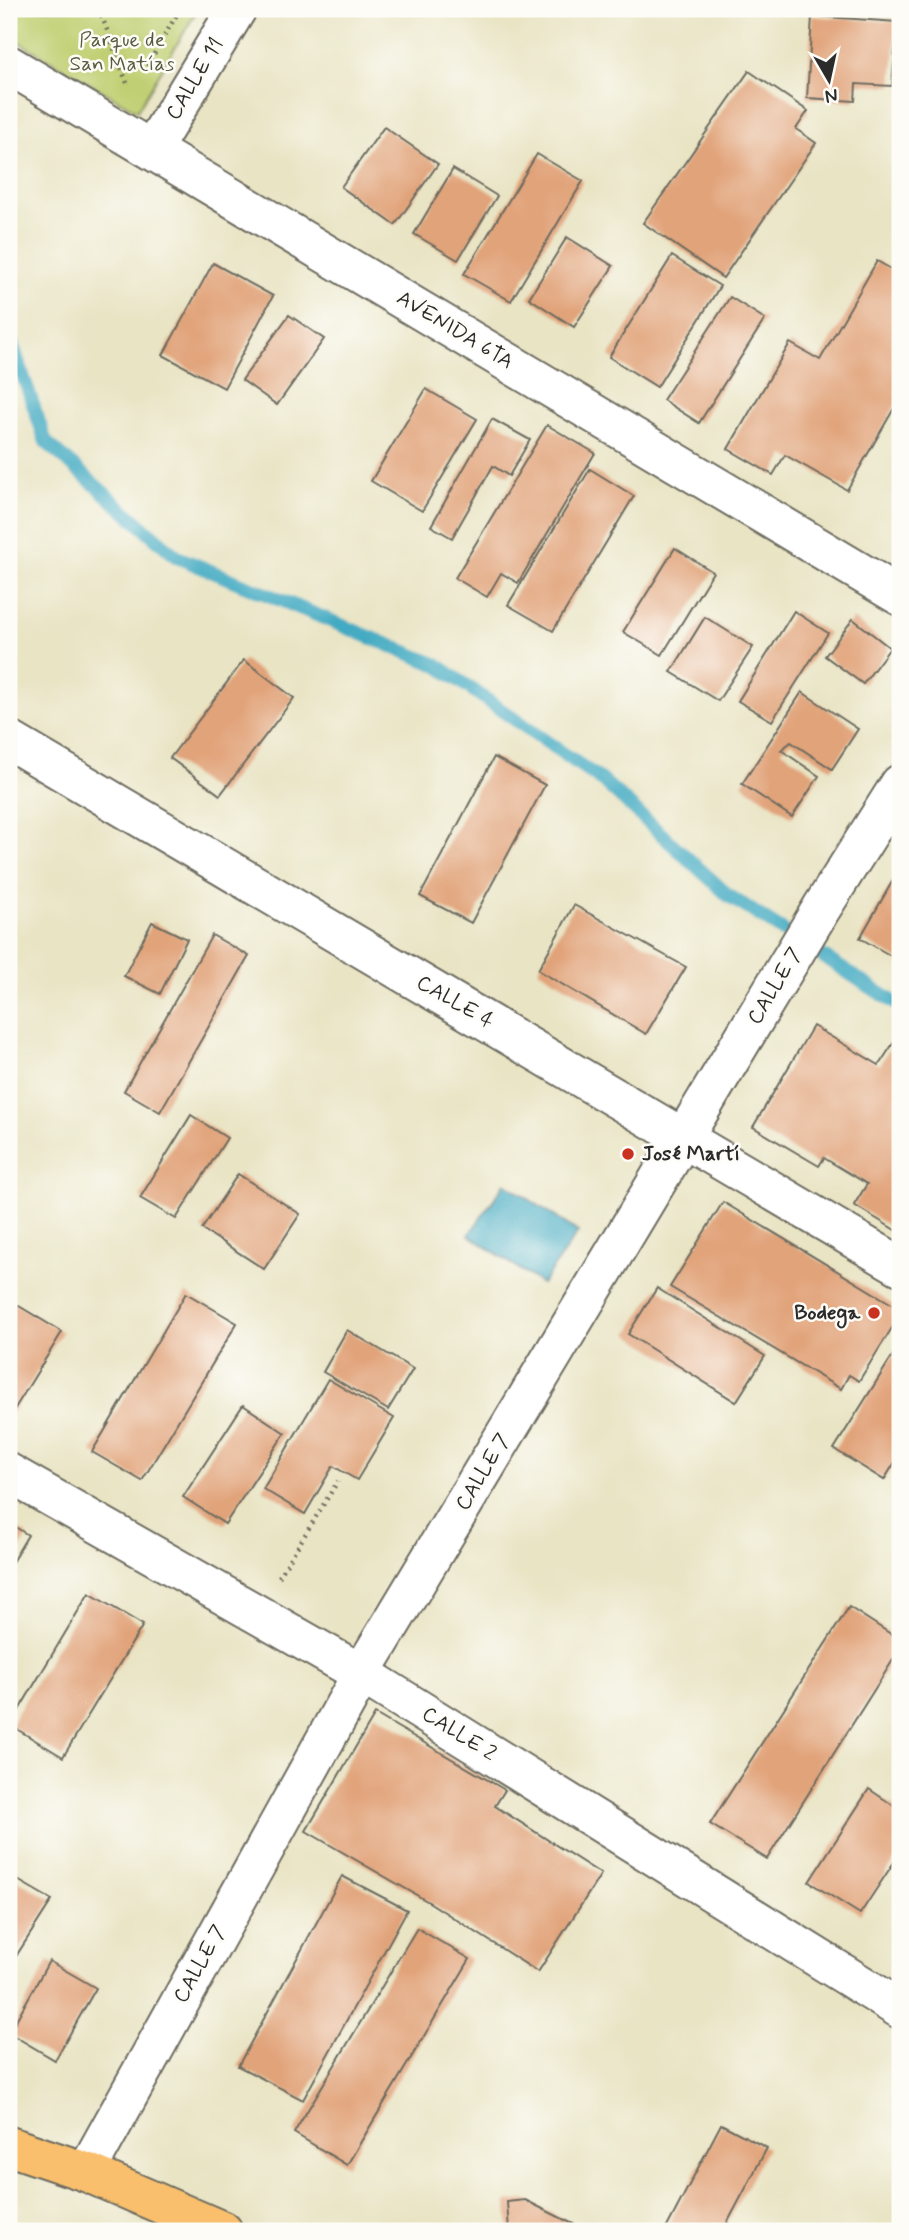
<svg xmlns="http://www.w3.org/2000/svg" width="909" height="2240" viewBox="0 0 909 2240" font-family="Mynerve,sans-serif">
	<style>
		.green { fill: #bfcf71; stroke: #757d4e; stroke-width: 2 }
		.water { fill: #43aac2; stroke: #376a76; stroke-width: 2 }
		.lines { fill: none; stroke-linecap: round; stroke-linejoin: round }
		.stream { stroke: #43aac2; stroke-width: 14 }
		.building { fill: #e1a379 }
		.minor-casing { stroke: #6e6c61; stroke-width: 42 }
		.major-casing { stroke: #6e6c61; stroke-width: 42 }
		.path { stroke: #6e6c61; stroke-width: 4.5; stroke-dasharray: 2 5; stroke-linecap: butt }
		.minor { stroke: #fff; stroke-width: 38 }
		.major { stroke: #f9bf6d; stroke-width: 38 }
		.poi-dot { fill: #c8321e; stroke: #fdfcf7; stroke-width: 2.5 }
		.labels { text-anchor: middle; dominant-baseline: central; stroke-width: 5; stroke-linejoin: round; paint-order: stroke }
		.park-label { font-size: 21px; fill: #575c40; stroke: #fdfcf7 }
		.street-label { font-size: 21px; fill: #2b2b2b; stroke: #fdfcf7 }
		.poi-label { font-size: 21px; font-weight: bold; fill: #2b2b2b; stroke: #fdfcf7; text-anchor: start }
	</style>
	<rect width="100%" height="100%" fill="#fdfcf7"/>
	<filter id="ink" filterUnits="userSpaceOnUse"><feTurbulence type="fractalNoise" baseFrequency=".0143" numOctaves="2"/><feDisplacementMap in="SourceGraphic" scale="14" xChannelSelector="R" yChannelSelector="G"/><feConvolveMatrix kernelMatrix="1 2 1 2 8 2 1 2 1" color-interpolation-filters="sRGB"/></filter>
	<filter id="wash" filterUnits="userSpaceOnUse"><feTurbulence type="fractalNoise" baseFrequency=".00686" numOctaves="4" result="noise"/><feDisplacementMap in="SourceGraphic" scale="28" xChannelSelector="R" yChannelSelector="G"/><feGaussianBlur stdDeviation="1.57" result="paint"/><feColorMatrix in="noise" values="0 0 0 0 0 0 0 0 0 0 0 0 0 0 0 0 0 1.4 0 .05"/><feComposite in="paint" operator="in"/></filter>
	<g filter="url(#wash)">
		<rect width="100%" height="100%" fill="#e9e4c4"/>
		<path class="green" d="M 9,9 L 198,9 L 137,111 L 9,36 Z"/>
		<path class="water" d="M 505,1183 L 578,1232 L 542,1284 L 469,1235 Z"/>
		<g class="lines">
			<path class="stream" d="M 9,335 L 46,442 L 177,557 L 437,665 L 604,782 L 729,896 L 900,1006"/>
		</g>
		<g id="blocks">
			<g class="building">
				<path d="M 812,16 L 897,22 L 892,86 L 856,84 L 855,101 L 807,98 Z"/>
				<path d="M 749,71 L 808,111 L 796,129 L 816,143 L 723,278 L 643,223 Z"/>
				<path d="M 384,127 L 438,164 L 395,225 L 341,187 Z"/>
				<path d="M 537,154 L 583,181 L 511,301 L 464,274 Z"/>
				<path d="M 453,169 L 497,196 L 458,260 L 414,234 Z"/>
				<path d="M 567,237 L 613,266 L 574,327 L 529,298 Z"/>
				<path d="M 672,256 L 720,286 L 657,387 L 609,357 Z"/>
				<path d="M 877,261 L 900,274 L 900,398 L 847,490 L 785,455 L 773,475 L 728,449 L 790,343 L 820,360 Z"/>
				<path d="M 213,263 L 273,296 L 224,388 L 163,355 Z"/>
				<path d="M 730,297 L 765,319 L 699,423 L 663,400 Z"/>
				<path d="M 289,315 L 324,339 L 277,405 L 242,380 Z"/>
				<path d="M 426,389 L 477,419 L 422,511 L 371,481 Z"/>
				<path d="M 492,419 L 530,440 L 509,476 L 493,466 L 452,538 L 431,526 Z"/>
				<path d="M 547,425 L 595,453 L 518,583 L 501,573 L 487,597 L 455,578 Z"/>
				<path d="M 590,469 L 634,496 L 553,631 L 508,605 Z"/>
				<path d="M 675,548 L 713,572 L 662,655 L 623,632 Z"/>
				<path d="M 794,611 L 828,633 L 772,721 L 738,701 Z"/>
				<path d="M 705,617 L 753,647 L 718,701 L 671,672 Z"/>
				<path d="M 853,619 L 890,648 L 863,684 L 825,656 Z"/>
				<path d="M 244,660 L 294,698 L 220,795 L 170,758 Z"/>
				<path d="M 802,692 L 858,729 L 832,769 L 791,742 L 781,750 L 819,776 L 792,817 L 742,784 Z"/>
				<path d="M 494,757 L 545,785 L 471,923 L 420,896 Z"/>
				<path d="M 900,868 L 900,961 L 860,938 Z"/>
				<path d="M 574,905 L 686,967 L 646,1034 L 538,970 Z"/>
				<path d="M 152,922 L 187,939 L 160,994 L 124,976 Z"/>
				<path d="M 212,935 L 249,956 L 160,1112 L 124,1091 Z"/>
				<path d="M 813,1026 L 879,1065 L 900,1033 L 900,1233 L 854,1205 L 867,1184 L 824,1158 L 819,1166 L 753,1127 Z"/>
				<path d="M 191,1115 L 227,1138 L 176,1219 L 140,1198 Z"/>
				<path d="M 238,1174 L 300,1214 L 264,1269 L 202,1229 Z"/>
				<path d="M 723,1202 L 900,1309 L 900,1315 L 859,1381 L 849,1375 L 841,1389 L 670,1287 Z"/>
				<path d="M 657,1288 L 765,1356 L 736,1402 L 628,1334 Z"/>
				<path d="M 186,1293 L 237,1323 L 142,1481 L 92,1452 Z"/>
				<path d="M 14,1303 L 62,1332 L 9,1418 L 9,1312 Z"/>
				<path d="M 347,1330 L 413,1369 L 388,1410 L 323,1372 Z"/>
				<path d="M 900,1344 L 900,1454 L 884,1480 L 834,1449 Z"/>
				<path d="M 328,1379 L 394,1418 L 357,1480 L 333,1466 L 305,1514 L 263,1489 Z"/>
				<path d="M 243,1405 L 285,1433 L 225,1524 L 183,1497 Z"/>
				<path d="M 9,1523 L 28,1535 L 9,1567 Z"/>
				<path d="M 89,1593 L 143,1625 L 63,1757 L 10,1725 Z"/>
				<path d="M 849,1607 L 900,1640 L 900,1649 L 767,1859 L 710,1824 Z"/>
				<path d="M 375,1714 L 505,1790 L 495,1806 L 601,1874 L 538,1972 L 432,1904 L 306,1831 Z"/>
				<path d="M 869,1789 L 900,1810 L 900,1853 L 860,1914 L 809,1882 Z"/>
				<path d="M 9,1875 L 52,1900 L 9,1967 Z"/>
				<path d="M 342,1876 L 407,1910 L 303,2100 L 238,2066 Z"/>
				<path d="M 417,1928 L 470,1959 L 347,2165 L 294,2133 Z"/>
				<path d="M 49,1961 L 96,1988 L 55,2060 L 9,2033 Z"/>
				<path d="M 721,2124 L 767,2148 L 723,2231 L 665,2231 Z"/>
				<path d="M 525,2200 L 587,2231 L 509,2231 L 507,2202 Z"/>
			</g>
		</g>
	</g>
	<g filter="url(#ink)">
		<use href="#blocks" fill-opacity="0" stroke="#6e6c61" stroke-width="2"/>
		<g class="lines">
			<defs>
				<g id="minor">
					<path d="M 9,65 L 900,596"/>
					<path d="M 152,149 L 237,9"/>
					<path d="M 9,740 L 900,1266"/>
					<path d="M 9,1473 L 362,1674 L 900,2009"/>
					<path d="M 86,2172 L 370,1659 L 821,909 L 900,784"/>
				</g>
				<path id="major" d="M 9,2146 L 86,2172 L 223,2231"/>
			</defs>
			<use href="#minor" class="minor-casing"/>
			<use href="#major" class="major-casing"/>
			<g class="path">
				<path d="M 99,9 L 127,83"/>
				<path d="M 147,66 L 180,9"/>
				<path d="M 279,1577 L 338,1481"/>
			</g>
			<use href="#minor" class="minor"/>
			<use href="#major" class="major"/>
		</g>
	</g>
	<g class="poi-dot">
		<circle cx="628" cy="1154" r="7"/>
		<circle cx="874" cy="1313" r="7"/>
	</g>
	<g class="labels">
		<g class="park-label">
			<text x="122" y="40">Parque de<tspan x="122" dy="24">San Matías</tspan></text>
		</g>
		<g class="street-label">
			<text transform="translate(195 79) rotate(-59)">CALLE 11</text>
			<text transform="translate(455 330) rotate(31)">AVENIDA 6TA</text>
			<text transform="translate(775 986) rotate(-59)">CALLE 7</text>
			<text transform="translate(455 1002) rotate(30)">CALLE 4</text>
			<text transform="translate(483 1472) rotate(-59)">CALLE 7</text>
			<text transform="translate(459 1734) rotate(32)">CALLE 2</text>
			<text transform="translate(200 1964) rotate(-61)">CALLE 7</text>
		</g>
		<g class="poi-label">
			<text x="642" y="1154">José Martí</text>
			<text x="860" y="1313" text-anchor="end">Bodega</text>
		</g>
	</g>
	<rect width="909" height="2240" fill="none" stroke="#fdfcf7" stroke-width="35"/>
	<g transform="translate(829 80) rotate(171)" stroke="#fdfcf7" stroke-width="5" paint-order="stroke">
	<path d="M0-5L12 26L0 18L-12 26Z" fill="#2b2b2b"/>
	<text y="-10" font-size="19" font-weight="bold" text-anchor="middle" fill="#2b2b2b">N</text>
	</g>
</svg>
